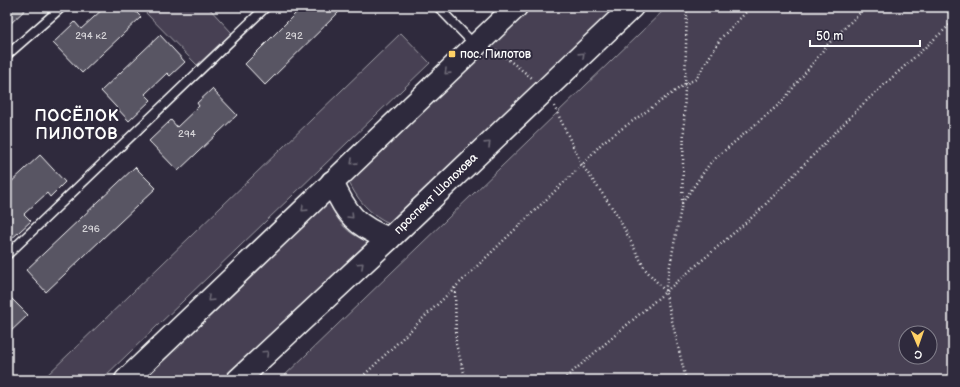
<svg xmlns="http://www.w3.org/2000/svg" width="960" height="387" viewBox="0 0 960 387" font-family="'Balsamiq Sans',sans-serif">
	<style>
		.green { fill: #464152; stroke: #a2a0a8; fill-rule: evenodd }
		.building { fill: #595564; stroke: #fff }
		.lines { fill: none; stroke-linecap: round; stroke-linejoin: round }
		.lane-casing { stroke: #fff; stroke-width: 11 }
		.primary-casing { stroke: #fff; stroke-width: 25 }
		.path { stroke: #fff; stroke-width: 2.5; stroke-dasharray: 1 3; stroke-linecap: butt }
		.lane { stroke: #2f2a3d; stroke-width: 8 }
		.primary { stroke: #2f2a3d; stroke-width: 22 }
		.oneway { stroke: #6d6a77 }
		.poi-dot { fill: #ffd166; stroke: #2f2a3d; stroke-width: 1.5 }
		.labels { text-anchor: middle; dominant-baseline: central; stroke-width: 4; stroke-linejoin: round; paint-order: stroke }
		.number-label { font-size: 10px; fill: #d6d4d8 }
		.poi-label { font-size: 12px; fill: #fff; stroke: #2f2a3d; text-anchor: start }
		.street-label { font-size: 12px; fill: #fff; stroke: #2f2a3d }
		.district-label { font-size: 16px; font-weight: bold; letter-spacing: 1px; fill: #fff; stroke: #2f2a3d }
	</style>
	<rect width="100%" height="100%" fill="#2f2a3d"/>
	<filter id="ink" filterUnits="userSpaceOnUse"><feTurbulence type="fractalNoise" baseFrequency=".025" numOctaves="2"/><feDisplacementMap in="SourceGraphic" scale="8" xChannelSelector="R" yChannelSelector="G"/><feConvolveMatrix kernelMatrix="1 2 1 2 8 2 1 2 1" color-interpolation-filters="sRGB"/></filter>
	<g filter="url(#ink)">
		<g class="green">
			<path d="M 140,7 L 208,7 L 232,33 L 197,65 Z"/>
			<path d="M 527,7 L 620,7 L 391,224 C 369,214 357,200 347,178 Z"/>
			<path d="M 667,7 L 953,7 L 953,380 L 280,380 ZM 906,333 L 930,333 L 930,357 L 906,357 Z"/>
			<path d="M 401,33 L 430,63 L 101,380 L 42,380 Z"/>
			<path d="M 328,200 C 338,222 346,234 370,242 L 222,380 L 142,380 Z"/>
		</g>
		<g class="building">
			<path d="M 7,7 L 28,7 L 7,27 Z"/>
			<path d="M 105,7 L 131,7 L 141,17 L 82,73 L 53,43 L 75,22 L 81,29 Z"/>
			<path d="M 302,7 L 344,7 L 265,85 L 245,64 Z"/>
			<path d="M 160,35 L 185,62 L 170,76 L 167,73 L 145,94 L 151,100 L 129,121 L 101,91 Z"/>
			<path d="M 212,89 L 237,115 L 178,171 L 149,141 L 171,120 L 177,127 L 199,106 L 197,103 Z"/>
			<path d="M 40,155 L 65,182 L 50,197 L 47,193 L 24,214 L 31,221 L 7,243 L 7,186 Z"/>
			<path d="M 135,167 L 156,188 L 46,292 L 26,270 Z"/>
			<path d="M 7,294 L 28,315 L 7,335 Z"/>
		</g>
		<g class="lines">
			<defs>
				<g id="lane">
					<path d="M 438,7 L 475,45"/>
					<path d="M 7,55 L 62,7"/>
					<path d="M 7,255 L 266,7"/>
				</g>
				<g id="primary">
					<path d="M 332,182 C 346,214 356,226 389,239"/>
					<path d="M 126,380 L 516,7"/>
					<path d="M 238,380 L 389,239 L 632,7"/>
				</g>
			</defs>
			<use href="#lane" class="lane-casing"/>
			<use href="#primary" class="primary-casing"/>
			<g class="path">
				<path d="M 496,50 L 532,78"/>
				<path d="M 554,106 L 582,165 L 616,213 L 645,269 L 665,291"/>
				<path d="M 682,203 L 711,162 L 782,102 L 828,44 L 866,7"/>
				<path d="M 455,288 L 456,344 L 466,380"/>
				<path d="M 359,380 L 582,165 L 603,142 L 685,84 L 696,79 L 721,38 L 751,7"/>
				<path d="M 563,380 L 757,213 L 862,105 L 953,22"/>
				<path d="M 686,380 L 665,291 L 682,203 L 687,7"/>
			</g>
			<use href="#lane" class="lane"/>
			<use href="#primary" class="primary"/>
		</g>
		<defs><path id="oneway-chevron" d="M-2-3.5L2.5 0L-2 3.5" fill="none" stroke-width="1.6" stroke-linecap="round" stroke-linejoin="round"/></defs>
		<g class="oneway">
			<use href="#oneway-chevron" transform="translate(582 55) rotate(-44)"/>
			<use href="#oneway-chevron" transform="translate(447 72) rotate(136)"/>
			<use href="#oneway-chevron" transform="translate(488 144) rotate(-44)"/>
			<use href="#oneway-chevron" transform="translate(353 162) rotate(136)"/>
			<use href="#oneway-chevron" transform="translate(304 209) rotate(136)"/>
			<use href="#oneway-chevron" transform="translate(351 216) rotate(46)"/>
			<use href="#oneway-chevron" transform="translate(361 265) rotate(-43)"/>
			<use href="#oneway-chevron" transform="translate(210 299) rotate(136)"/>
			<use href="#oneway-chevron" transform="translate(266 353) rotate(-43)"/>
		</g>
	</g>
	<rect class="poi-dot" x="448" y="50" width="8" height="8" rx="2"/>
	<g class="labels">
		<g class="number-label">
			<text x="91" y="36">294 к2</text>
			<text x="294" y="36">292</text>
			<text x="187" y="134">294</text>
			<text x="91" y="229">296</text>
		</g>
		<g class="poi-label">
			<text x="460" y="54">пос. Пилотов</text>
		</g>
		<g class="street-label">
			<text transform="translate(436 194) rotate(-44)">проспект Шолохова</text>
		</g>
		<g class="district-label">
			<text x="77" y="116">ПОСЁЛОК<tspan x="77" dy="18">ПИЛОТОВ</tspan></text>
		</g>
	</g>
	<rect width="960" height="387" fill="none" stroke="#2f2a3d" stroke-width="24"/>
	<rect x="12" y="12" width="936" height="363" fill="none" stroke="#fff" stroke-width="1.5" filter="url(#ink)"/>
	<g transform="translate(918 345) rotate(178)"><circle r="19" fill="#2f2a3d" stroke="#827f8b"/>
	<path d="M0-3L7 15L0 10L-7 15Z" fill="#ffd166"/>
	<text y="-6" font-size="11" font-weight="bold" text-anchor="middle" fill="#ffffff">С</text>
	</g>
	<path d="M810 40v6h110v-6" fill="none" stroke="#ffffff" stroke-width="2"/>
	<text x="816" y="40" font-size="12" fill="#ffffff" stroke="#2f2a3d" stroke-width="3" paint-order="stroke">50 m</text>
</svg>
